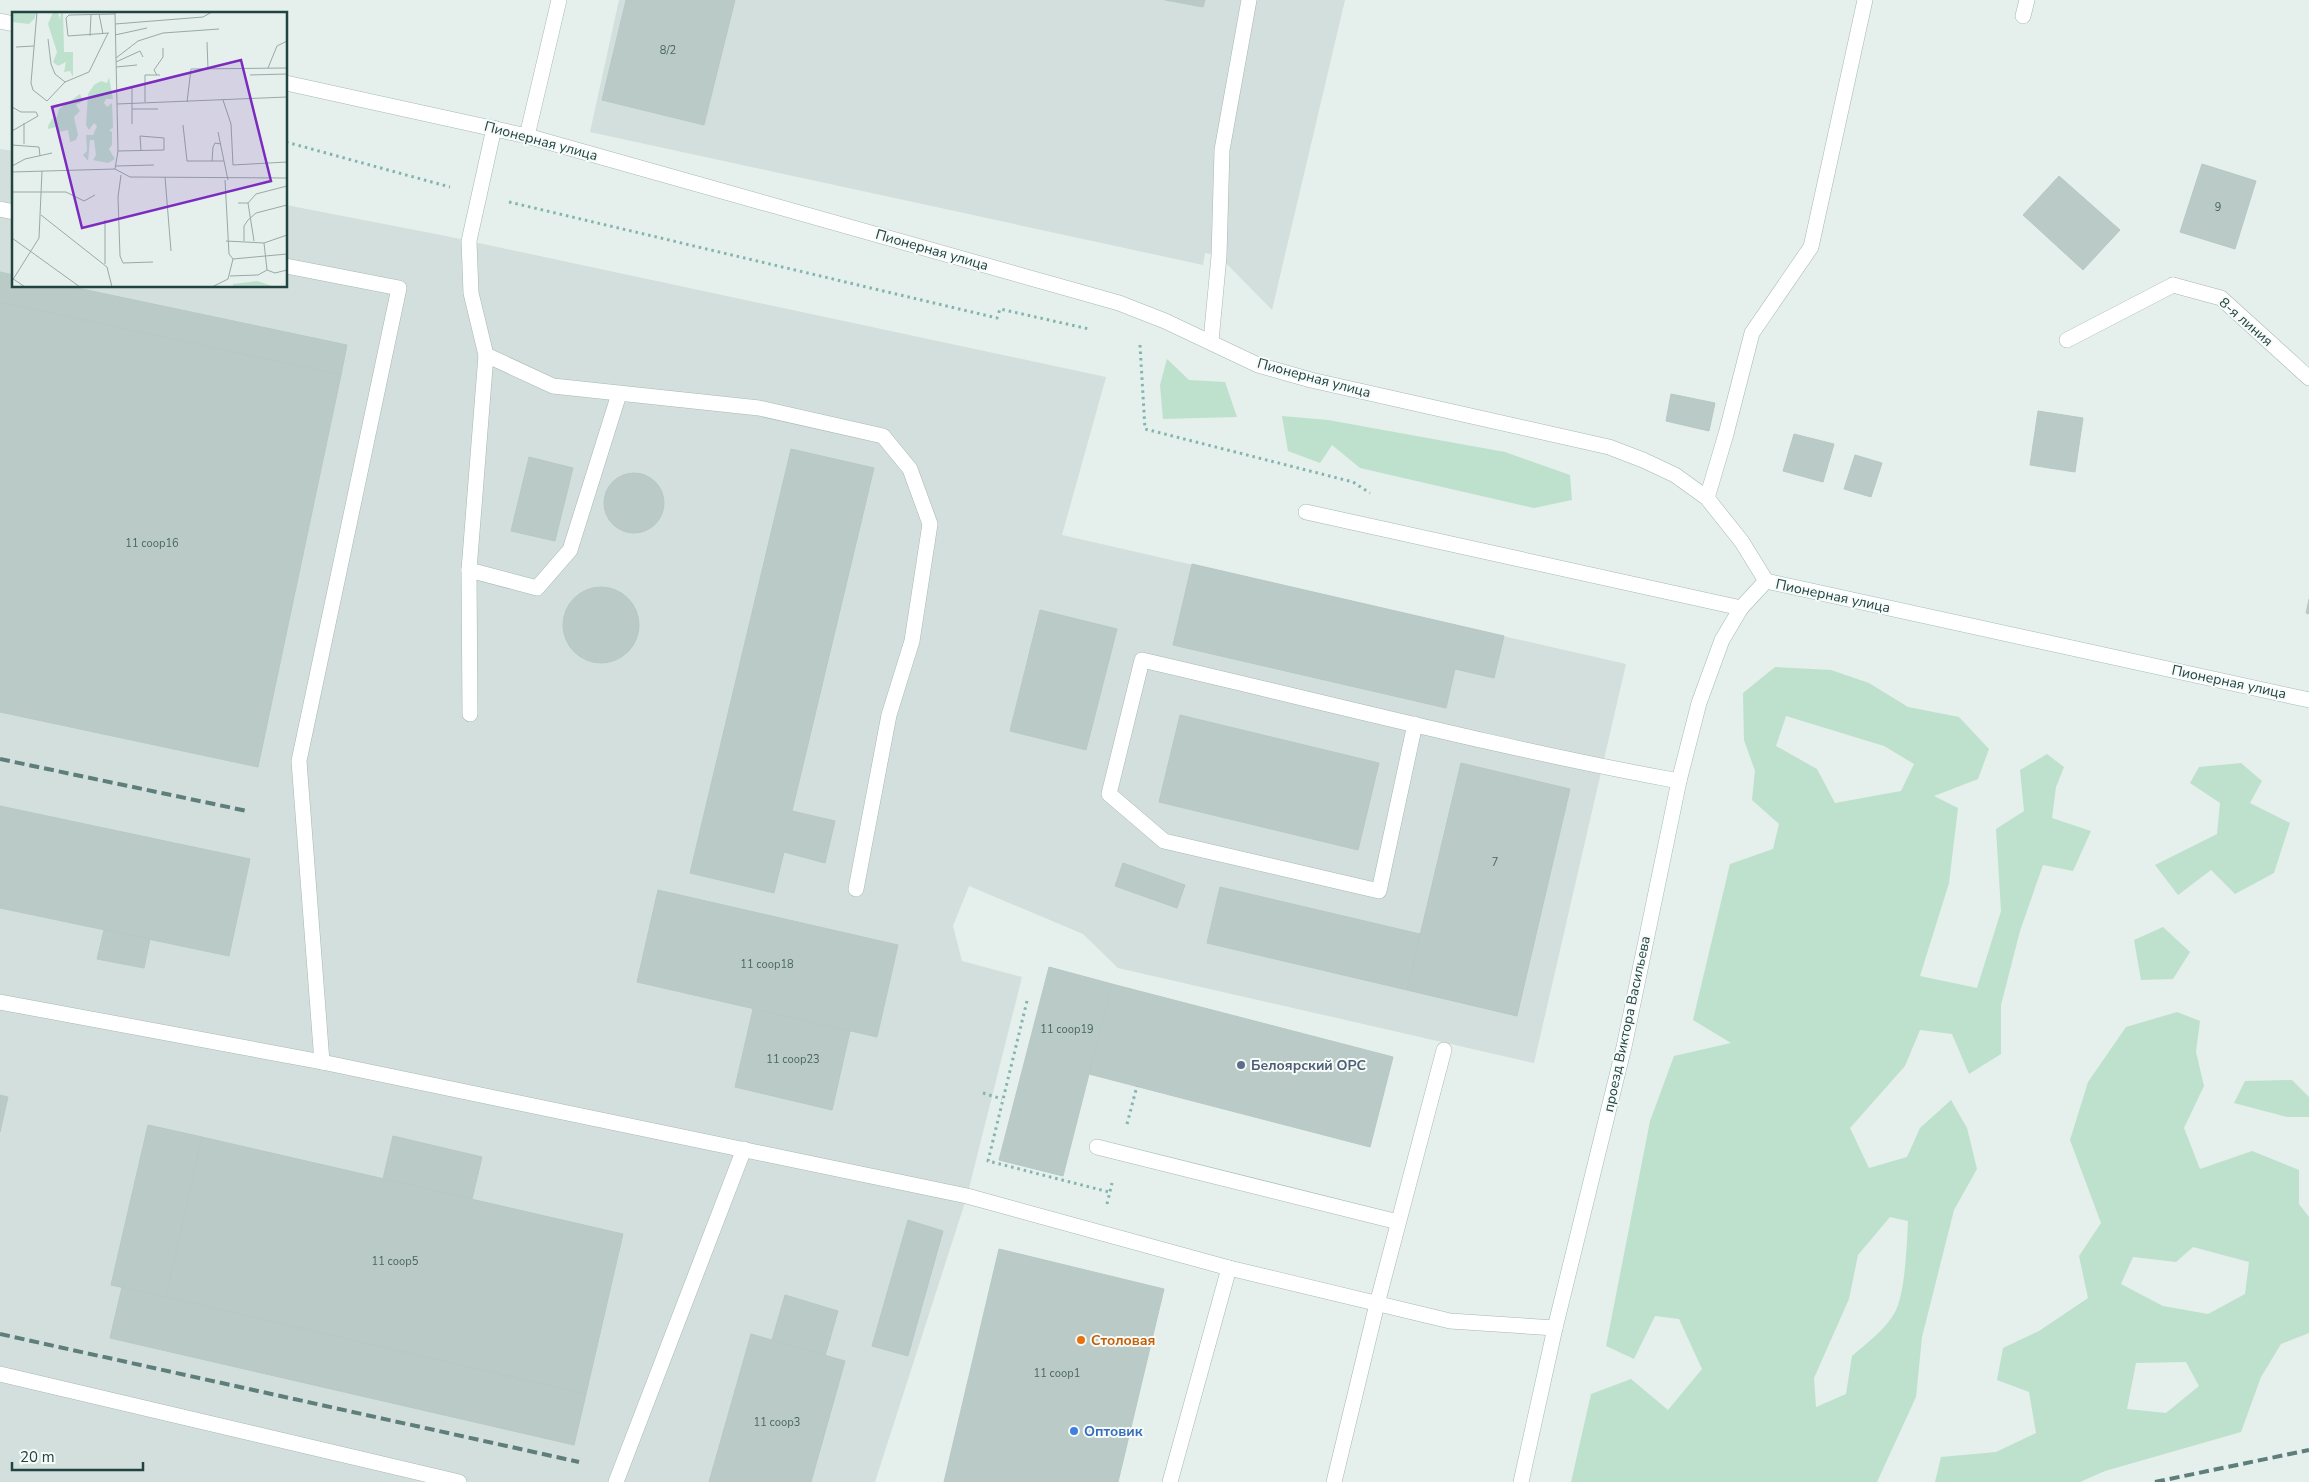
<svg xmlns="http://www.w3.org/2000/svg" width="2309" height="1482" viewBox="0 0 2309 1482" font-family="'Nunito Sans',sans-serif">
	<style>
		.built { fill: #d3dfdc }
		.green { fill: #bde1cd; fill-rule: evenodd }
		.building { fill: #bacac6; stroke: #b7c9c5 }
		.lines { fill: none; stroke-linecap: round; stroke-linejoin: round }
		.lane-casing { stroke: #a7b8b5; stroke-width: 16 }
		.street-casing { stroke: #a7b8b5; stroke-width: 16 }
		.secondary-casing { stroke: #a2bcb8; stroke-width: 16 }
		.path { stroke: #83b5ae; stroke-width: 3; stroke-dasharray: 2.5 4; stroke-linecap: butt }
		.lane { stroke: #fff; stroke-width: 15 }
		.street { stroke: #fff; stroke-width: 15 }
		.secondary { stroke: #fff; stroke-width: 15 }
		.rail { stroke: #5d7e7b; stroke-width: 4; stroke-dasharray: 10 5; stroke-linecap: butt }
		.service-dot { fill: #5c6f8a; stroke: #f6fbf9; stroke-width: 2 }
		.food-dot { fill: #e8710a; stroke: #f6fbf9; stroke-width: 2 }
		.shop-dot { fill: #3f7fe0; stroke: #f6fbf9; stroke-width: 2 }
		.labels { text-anchor: middle; dominant-baseline: central; stroke-width: 4; stroke-linejoin: round; paint-order: stroke }
		.number-label { font-size: 11px; fill: #486562 }
		.street-label { font-size: 14px; fill: #224340; stroke: #f6fbf9 }
		.service-label { font-size: 14px; font-weight: bold; fill: #4e5e75; stroke: #f6fbf9; text-anchor: start }
		.food-label { font-size: 14px; font-weight: bold; fill: #c56008; stroke: #f6fbf9; text-anchor: start }
		.shop-label { font-size: 14px; font-weight: bold; fill: #366cbe; stroke: #f6fbf9; text-anchor: start }
		.inset-road { fill: none; stroke: #97aaa7; stroke-width: 1 }
		.view { fill: #7b2cbf; fill-opacity: 0.15; stroke: #7b2cbf; stroke-width: 2.5 }
		.inset-edge { fill: none; stroke: #224340; stroke-width: 2.5 }
	</style>
	<rect width="100%" height="100%" fill="#e5efec"/>
	<g class="built">
		<path d="M 619,0 L 1345,0 L 1272,310 L 1219,256 L 1205,253 L 1203,265 L 590,132 Z"/>
		<path d="M 0,149 L 14,151 L 14,286 L 286,286 L 286,205 L 446,236 L 1106,377 L 1062,535 L 1626,664 L 1534,1063 L 1118,968 L 1083,934 L 969,886 L 953,926 L 962,961 L 1022,977 L 967,1196 L 875,1482 L 0,1482 Z"/>
	</g>
	<g class="green">
		<path d="M 1167,359 L 1189,380 L 1225,382 L 1237,417 L 1163,419 L 1160,385 Z"/>
		<path d="M 1282,416 L 1328,420 L 1505,452 L 1570,475 L 1572,500 L 1534,508 L 1360,468 L 1332,445 L 1320,463 L 1288,451 Z"/>
		<path d="M 1775,667 L 1831,670 L 1869,683 L 1908,707 L 1959,717 L 1989,749 L 1978,779 L 1934,796 L 1958,808 L 1949,883 L 1920,976 L 1977,988 L 2001,911 L 1996,829 L 2024,811 L 2020,770 L 2047,754 L 2064,767 L 2056,787 L 2052,818 L 2091,831 L 2073,871 L 2043,865 L 2020,931 L 2001,1005 L 2001,1054 L 1969,1074 L 1952,1034 L 1920,1030 L 1905,1066 L 1850,1128 L 1869,1168 L 1907,1157 L 1920,1128 L 1951,1100 L 1967,1128 L 1977,1169 L 1954,1210 L 1922,1337 L 1916,1397 L 1877,1482 L 1571,1482 L 1591,1394 L 1631,1379 L 1668,1410 L 1702,1369 L 1679,1319 L 1655,1316 L 1634,1359 L 1606,1346 L 1650,1121 L 1674,1056 L 1731,1043 L 1693,1020 L 1730,864 L 1773,849 L 1779,824 L 1752,800 L 1755,771 L 1744,740 L 1743,693 ZM 1786,716 L 1884,746 L 1914,764 L 1901,791 L 1835,803 L 1817,769 L 1776,746 ZM 1890,1217 L 1908,1221 C 1907,1243 1905,1295 1895,1312 C 1886,1329 1867,1343 1852,1356 L 1846,1394 L 1816,1407 L 1814,1378 L 1849,1299 L 1858,1255 Z"/>
		<path d="M 2241,763 L 2262,781 L 2250,803 L 2290,823 L 2274,873 L 2235,894 L 2211,870 L 2178,895 L 2155,865 L 2217,834 L 2220,803 L 2190,783 L 2199,767 Z"/>
		<path d="M 2163,927 L 2190,952 L 2173,979 L 2141,980 L 2134,940 Z"/>
		<path d="M 2177,1012 L 2200,1021 L 2196,1052 L 2204,1086 L 2184,1128 L 2200,1169 L 2252,1151 L 2299,1170 L 2299,1204 L 2309,1217 L 2309,1333 L 2281,1344 L 2261,1377 L 2241,1432 L 2105,1471 L 2080,1482 L 1935,1482 L 1941,1457 L 1996,1452 L 2036,1433 L 2029,1392 L 1997,1380 L 2003,1348 L 2039,1331 L 2088,1298 L 2079,1256 L 2101,1223 L 2070,1140 L 2088,1082 L 2126,1027 ZM 2193,1247 L 2249,1262 L 2245,1294 L 2208,1314 L 2163,1306 L 2121,1284 L 2133,1257 L 2176,1262 ZM 2136,1363 L 2186,1362 L 2199,1386 L 2166,1413 L 2127,1409 Z"/>
		<path d="M 2292,1080 L 2309,1097 L 2309,1117 L 2287,1117 L 2234,1103 L 2245,1081 Z"/>
	</g>
	<g class="building">
		<path d="M 626,0 L 735,0 L 704,125 L 602,100 Z"/>
		<path d="M 1165,0 L 1205,0 L 1203,7 Z"/>
		<path d="M 2202,164 L 2256,181 L 2235,249 L 2180,232 Z"/>
		<path d="M 2059,176 L 2120,230 L 2083,270 L 2023,215 Z"/>
		<path d="M 0,272 L 14,275 L 14,286 L 68,286 L 347,345 L 341,375 L 0,302 Z"/>
		<path d="M 0,302 L 341,375 L 258,767 L 0,712 Z"/>
		<path d="M 1671,394 L 1715,403 L 1709,431 L 1666,421 Z"/>
		<path d="M 2038,411 L 2083,418 L 2075,472 L 2030,465 Z"/>
		<path d="M 1794,434 L 1834,444 L 1823,482 L 1783,471 Z"/>
		<path d="M 791,449 L 874,468 L 792,811 L 835,821 L 825,863 L 784,852 L 774,893 L 690,873 Z"/>
		<path d="M 1855,455 L 1882,463 L 1871,497 L 1844,489 Z"/>
		<path d="M 529,457 L 573,468 L 555,541 L 511,531 Z"/>
		<circle cx="634" cy="503" r="30"/>
		<path d="M 1192,564 L 1504,636 L 1494,678 L 1455,669 L 1446,708 L 1173,645 Z"/>
		<circle cx="601" cy="625" r="38"/>
		<path d="M 2309,599 L 2309,614 L 2306,613 Z"/>
		<path d="M 1040,610 L 1117,629 L 1086,750 L 1010,731 Z"/>
		<path d="M 1180,715 L 1379,763 L 1358,850 L 1159,802 Z"/>
		<path d="M 1461,763 L 1570,789 L 1517,1016 L 1407,990 Z"/>
		<path d="M 0,806 L 250,859 L 229,956 L 0,908 Z"/>
		<path d="M 1123,863 L 1185,885 L 1177,908 L 1115,886 Z"/>
		<path d="M 1220,887 L 1420,934 L 1407,990 L 1207,943 Z"/>
		<path d="M 658,890 L 898,945 L 877,1037 L 637,982 Z"/>
		<path d="M 104,930 L 150,939 L 144,968 L 97,959 Z"/>
		<path d="M 1049,967 L 1112,984 L 1063,1176 L 999,1160 Z"/>
		<path d="M 1112,984 L 1393,1057 L 1370,1147 L 1089,1074 Z"/>
		<path d="M 753,1009 L 850,1031 L 832,1110 L 735,1087 Z"/>
		<path d="M 0,1095 L 8,1097 L 0,1132 Z"/>
		<path d="M 148,1125 L 202,1137 L 166,1297 L 111,1285 Z"/>
		<path d="M 393,1136 L 482,1157 L 472,1199 L 383,1179 Z"/>
		<path d="M 202,1137 L 623,1234 L 586,1394 L 166,1297 Z"/>
		<path d="M 908,1220 L 943,1231 L 908,1356 L 872,1346 Z"/>
		<path d="M 999,1249 L 1164,1289 L 1118,1482 L 944,1482 Z"/>
		<path d="M 122,1287 L 586,1394 L 574,1445 L 110,1338 Z"/>
		<path d="M 785,1295 L 838,1311 L 825,1356 L 772,1340 Z"/>
		<path d="M 751,1334 L 845,1361 L 811,1482 L 709,1482 Z"/>
	</g>
	<g class="lines">
		<defs>
			<g id="lane">
				<path d="M 2023,16 L 2027,0"/>
				<path d="M 494,128 L 469,241 L 471,293 L 486,355 L 553,386 L 759,408 L 883,436 L 910,469 L 930,524 L 912,641 L 889,715 L 856,889"/>
				<path d="M 527,136 L 559,0"/>
				<path d="M 0,209 L 14,212"/>
				<path d="M 286,266 L 399,288 L 299,761 L 322,1062"/>
				<path d="M 2067,340 L 2173,285"/>
				<path d="M 1211,341 L 1219,256 L 1222,150 L 1249,0"/>
				<path d="M 1707,498 L 1726,434 L 1752,333 L 1811,247 L 1865,0"/>
				<path d="M 1306,512 L 1741,608"/>
				<path d="M 469,570 L 537,588 L 570,550 L 619,394"/>
				<path d="M 470,714 L 469,570 L 486,355"/>
				<path d="M 1415,724 L 1379,891 L 1164,841 L 1109,794 L 1142,660 C 1320,701 1498,748 1679,781"/>
				<path d="M 0,1002 L 322,1062 L 967,1196 L 1229,1268 L 1450,1321 L 1555,1328"/>
				<path d="M 1097,1147 L 1398,1222"/>
				<path d="M 0,1374 L 459,1482"/>
				<path d="M 616,1482 L 744,1149"/>
				<path d="M 1170,1482 L 1229,1268"/>
				<path d="M 1334,1482 L 1377,1304 L 1444,1050"/>
			</g>
			<g id="street">
				<path d="M 0,21 L 14,24"/>
				<path d="M 286,83 L 527,136 L 1119,303 L 1165,321 L 1258,365 L 1311,380 L 1609,447 L 1643,460 L 1675,475 L 1707,498 L 1742,542 L 1766,581"/>
				<path d="M 2173,285 L 2221,298 L 2309,378"/>
			</g>
			<path id="secondary" d="M 1521,1482 L 1555,1328 L 1624,1047 L 1679,781 L 1699,703 L 1722,640 L 1741,608 L 1766,581 L 2309,700"/>
		</defs>
		<use href="#lane" class="lane-casing"/>
		<use href="#street" class="street-casing"/>
		<use href="#secondary" class="secondary-casing"/>
		<g class="path">
			<path d="M 286,142 L 450,187"/>
			<path d="M 509,202 L 997,318 L 1000,309 L 1089,329"/>
			<path d="M 1140,345 L 1145,429 L 1353,482 L 1370,493"/>
			<path d="M 1027,1001 L 988,1161 L 1109,1192"/>
			<path d="M 983,1093 L 1002,1099"/>
			<path d="M 1127,1124 L 1137,1086"/>
			<path d="M 1107,1204 L 1112,1183"/>
		</g>
		<use href="#lane" class="lane"/>
		<use href="#street" class="street"/>
		<use href="#secondary" class="secondary"/>
		<g class="rail">
			<path d="M 0,759 L 247,811"/>
			<path d="M 0,1334 L 579,1462"/>
			<path d="M 2155,1482 L 2309,1450"/>
		</g>
	</g>
	<circle class="service-dot" cx="1241" cy="1065" r="5"/>
	<circle class="food-dot" cx="1081" cy="1340" r="5"/>
	<circle class="shop-dot" cx="1074" cy="1431" r="5"/>
	<g class="labels">
		<g class="number-label">
			<text x="668" y="50">8/2</text>
			<text x="2218" y="207">9</text>
			<text x="152" y="543">11 соор16</text>
			<text x="1495" y="862">7</text>
			<text x="767" y="964">11 соор18</text>
			<text x="1067" y="1029">11 соор19</text>
			<text x="793" y="1059">11 соор23</text>
			<text x="395" y="1261">11 соор5</text>
			<text x="1057" y="1373">11 соор1</text>
			<text x="777" y="1422">11 соор3</text>
		</g>
		<g class="street-label">
			<text transform="translate(541 141) rotate(15)">Пионерная улица</text>
			<text transform="translate(932 250) rotate(16)">Пионерная улица</text>
			<text transform="translate(2246 322) rotate(41)">8-я линия</text>
			<text transform="translate(1314 378) rotate(15)">Пионерная улица</text>
			<text transform="translate(1833 596) rotate(12)">Пионерная улица</text>
			<text transform="translate(2229 682) rotate(12)">Пионерная улица</text>
			<text transform="translate(1627 1024) rotate(-78)">проезд Виктора Васильева</text>
		</g>
		<g class="service-label">
			<text x="1251" y="1065">Белоярский ОРС</text>
		</g>
		<g class="food-label">
			<text x="1091" y="1340">Столовая</text>
		</g>
		<g class="shop-label">
			<text x="1084" y="1431">Оптовик</text>
		</g>
	</g>
	<g transform="translate(12 12)">
		<rect width="275" height="275" fill="#e5efec"/>
		<path d="M 0,0 L 24,0 L 23,6 L 17,12 L 0,10 ZM 41,0 L 46,0 L 48,8 L 49,0 L 63,0 L 51,1 L 52,40 L 61,40 L 61,65 L 58,59 L 52,60 L 54,50 L 46,54 L 41,50 L 45,40 L 36,12 ZM 97,65 L 101,87 L 94,87 L 92,91 L 95,95 L 100,91 L 101,116 L 97,118 L 100,120 L 100,133 L 97,137 L 103,147 L 96,151 L 81,148 L 84,143 L 82,128 L 78,128 L 76,149 L 71,143 L 75,139 L 74,123 L 81,123 L 85,114 L 82,111 L 77,118 L 74,113 L 76,82 L 82,73 L 89,69 L 95,71 ZM 68,82 L 71,89 L 64,93 L 68,99 L 62,105 L 66,123 L 64,128 L 58,130 L 56,118 L 47,120 L 44,115 L 36,117 L 36,114 L 40,107 L 45,105 L 47,97 ZM 245,269 L 263,275 L 221,275 L 221,272 Z" fill="#bde1cd"/>
		<path class="inset-road" d="M 25,0 L 19,71 L 21,78 L 35,89 L 53,70M 103,0 L 106,139 L 103,157M 87,2 L 91,22M 103,12 L 191,5 L 200,0M 97,21 L 56,24 L 54,6 L 57,3 L 103,2M 103,23 L 135,16M 78,24 L 79,3M 36,27 L 39,52 L 43,62 L 53,70 L 77,60 L 96,21M 195,30 L 196,57M 4,35 L 22,34M 104,46 L 126,29 L 151,21 L 207,17M 104,50 L 128,39 L 131,45M 104,55 L 125,53M 256,56 L 265,34 L 275,29M 145,63 L 142,58 L 151,45 L 151,36M 238,63 L 275,62M 211,88 L 219,112 L 221,153 L 275,150M 133,90 L 133,63 L 148,63M 175,90 L 179,57 L 275,56M 105,92 L 275,85M 0,95 L 9,100 L 24,100 L 26,104 L 0,119M 120,97 L 146,97M 120,112 L 120,74M 171,113 L 175,149 L 212,149 L 216,168M 206,120 L 212,149M 12,132 L 12,111M 0,133 L 27,135 L 28,144M 106,139 L 152,138 L 152,126 L 128,124 L 129,138M 200,149 L 201,135 L 203,131 L 209,132M 0,154 L 13,147 L 40,141M 104,154 L 142,153M 0,160 L 103,157 L 118,165 L 275,166M 109,163 L 106,185 L 108,244 L 111,251 L 141,250M 153,165 L 159,239M 213,168 L 217,242 L 221,247 L 275,242M 0,180 L 54,180 L 72,189 L 83,183M 226,191 L 236,191 L 244,182 L 275,174M 236,191 L 242,229M 29,203 L 95,255 L 100,275M 0,226 L 68,275M 214,229 L 252,231 L 275,223M 232,229 L 232,214 L 236,208 L 244,201 L 275,193M 252,231 L 255,258 L 263,261 L 275,258M 93,252 L 93,208M 218,264 L 246,263 L 255,258M 0,266 L 13,275M 0,269 L 27,226 L 30,159M 167,275 L 198,275M 200,275 L 216,267 L 221,247"/>
		<path class="view" d="M 229,48 L 259,169 L 70,216 L 40,95 Z"/>
		<rect width="275" height="275" class="inset-edge"/>
	</g>
	<path d="M12 1462v8h131v-8" fill="none" stroke="#224340" stroke-width="2.5"/>
	<text x="20" y="1462" font-size="15" fill="#224340" stroke="#f6fbf9" stroke-width="4" paint-order="stroke">20 m</text>
</svg>
